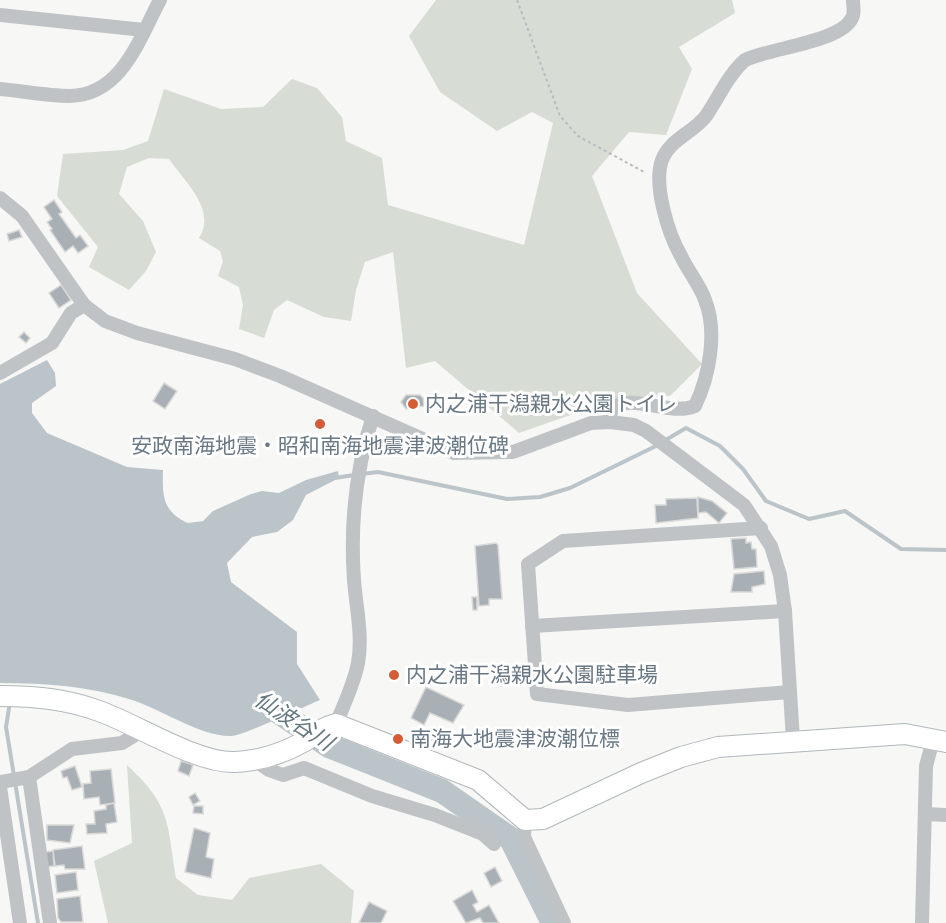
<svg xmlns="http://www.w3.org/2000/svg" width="946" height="923" viewBox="0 0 946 923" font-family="'Fira Sans Condensed','Noto Sans JP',sans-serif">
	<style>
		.green { fill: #d7dcd4 }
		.water { fill: #bac4c9 }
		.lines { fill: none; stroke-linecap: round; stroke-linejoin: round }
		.stream { stroke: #bac4c9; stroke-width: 4 }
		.river { stroke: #bac4c9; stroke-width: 24 }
		.building { fill: #a9b0b5; stroke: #d9d9d7; stroke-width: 1.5 }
		.secondary-casing { stroke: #b1b7bb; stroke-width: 22 }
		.path { stroke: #b9bcbe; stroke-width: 2; stroke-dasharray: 3 3; stroke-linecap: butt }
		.street { stroke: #bfc3c6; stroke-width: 14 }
		.secondary { stroke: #fff; stroke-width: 20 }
		.poi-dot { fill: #d65c36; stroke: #fff; stroke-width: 2 }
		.labels { text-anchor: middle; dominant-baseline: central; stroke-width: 6; stroke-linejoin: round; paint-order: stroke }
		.poi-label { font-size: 21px; fill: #697884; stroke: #fff; text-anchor: start }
		.water-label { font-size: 22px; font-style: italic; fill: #64787f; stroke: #fff }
	</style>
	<rect width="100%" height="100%" fill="#f7f7f5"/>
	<g class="green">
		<path d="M 436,0 L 732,0 L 735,13 L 679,47 L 692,69 L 666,135 L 629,132 L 592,176 L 637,293 L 702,364 L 670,396 L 619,398 L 519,433 L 435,361 L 406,368 L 393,252 L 365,262 L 356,290 L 351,321 L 324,317 L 287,300 L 274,310 L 264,338 L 239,329 L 243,305 L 239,287 L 218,276 L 223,261 L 220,251 L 199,238 C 217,210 185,182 169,159 L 149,158 L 127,167 L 119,194 L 143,221 L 156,252 L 146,271 L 129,290 L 89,267 L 98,247 L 57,196 L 63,154 L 123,150 L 148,141 L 164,89 L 221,109 L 263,107 L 292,79 L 317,88 L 342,117 L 346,141 L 382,158 L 388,205 L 524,245 L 553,123 L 532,112 L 497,131 L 440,92 L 409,36 Z"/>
		<path d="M 127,765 C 171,806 167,822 176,878 L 198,895 L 232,900 L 249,878 L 321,864 L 354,891 L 351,923 L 108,923 L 94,861 L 132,843 Z"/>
	</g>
	<path class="water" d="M 47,360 L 55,373 L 56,386 L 32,403 L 32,413 L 47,433 L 127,467 L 163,470 C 162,496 163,512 188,523 L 203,521 L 213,511 L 251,494 L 262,491 L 279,493 L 306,480 L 338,471 L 339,478 L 306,495 L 293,520 L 277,532 L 252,537 L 227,563 L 231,582 L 297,632 L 297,664 L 320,700 C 305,706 243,736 231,736 C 202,737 160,709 132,700 C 89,686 45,683 0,683 L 0,384 Z"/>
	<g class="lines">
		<g class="stream">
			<path d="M 664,441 L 686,428 L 720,446 L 743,469 L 766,501 L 809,519 L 845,511 L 901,549 L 946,550"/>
			<path d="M 362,474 L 378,472 L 507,499 L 540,497 L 570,488 L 658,445"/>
			<path d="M 335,478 L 354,475"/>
			<path d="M 10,702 L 6,727 L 38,923"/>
		</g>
		<path class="river" d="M 256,697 L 329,746 L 442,791 L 511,839 L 553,923"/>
	</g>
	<g class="building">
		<path d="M 54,200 L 62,212 L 59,214 L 76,238 L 80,235 L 88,246 L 78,253 L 73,246 L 65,252 L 50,230 L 52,229 L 47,222 L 52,219 L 44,207 Z"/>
		<path d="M 19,230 L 22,237 L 9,241 L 7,234 Z"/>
		<path d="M 61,285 L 71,300 L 59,308 L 49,293 Z"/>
		<path d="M 24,332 L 30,338 L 26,343 L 19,337 Z"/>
		<path d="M 164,383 L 177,391 L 165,409 L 153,401 Z"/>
		<path d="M 406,395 L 420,395 L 423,398 L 424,406 L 406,409 L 401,402 Z"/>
		<path d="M 698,497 L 712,501 L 727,513 L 719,523 L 706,512 L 698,513 Z"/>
		<path d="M 697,498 L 698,518 L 656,523 L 655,505 L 666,505 L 666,499 Z"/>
		<path d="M 746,538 L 746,543 L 751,542 L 752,549 L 756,549 L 757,567 L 734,569 L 731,539 Z"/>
		<path d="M 496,543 L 498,545 L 502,599 L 489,599 L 489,605 L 479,606 L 475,546 Z"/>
		<path d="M 764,571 L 765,584 L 752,587 L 752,592 L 731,592 L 734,574 Z"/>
		<path d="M 472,597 L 477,597 L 477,610 L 473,610 Z"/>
		<path d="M 426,687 L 464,705 L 453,723 L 430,713 L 424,725 L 411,718 Z"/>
		<path d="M 435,727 L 449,733 L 443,748 L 429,742 Z"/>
		<path d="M 181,761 L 193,765 L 189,776 L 178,771 Z"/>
		<path d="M 75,766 L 82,787 L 72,790 L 67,777 L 63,778 L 61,771 Z"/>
		<path d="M 111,769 L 115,803 L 100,805 L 99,797 L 84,799 L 83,784 L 91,783 L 90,771 Z"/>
		<path d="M 195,793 L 200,801 L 193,805 L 189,797 Z"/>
		<path d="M 114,803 L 117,822 L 106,824 L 107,833 L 87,834 L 86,824 L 95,824 L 94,811 L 106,809 L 106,805 Z"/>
		<path d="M 194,806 L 203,806 L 203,814 L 193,813 Z"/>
		<path d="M 47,825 L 74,825 L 70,843 L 47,840 Z"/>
		<path d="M 194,828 L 210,833 L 206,857 L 214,859 L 211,878 L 185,872 Z"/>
		<path d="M 82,846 L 85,869 L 65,869 L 64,865 L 55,866 L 53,850 Z"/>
		<path d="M 53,851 L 54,866 L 46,867 L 45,852 Z"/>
		<path d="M 495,867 L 502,881 L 491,887 L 484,873 Z"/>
		<path d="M 76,872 L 78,890 L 57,893 L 55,875 Z"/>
		<path d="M 472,890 L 478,902 L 473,905 L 477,912 L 489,905 L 499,923 L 483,923 L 480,918 L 466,923 L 453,901 Z"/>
		<path d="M 80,896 L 83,922 L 61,922 L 58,918 L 57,899 Z"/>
		<path d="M 369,902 L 387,911 L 381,923 L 359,923 Z"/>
	</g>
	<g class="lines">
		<defs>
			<path id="secondary" d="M 0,696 C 35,696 66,699 99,711 C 136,724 198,764 235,762 C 259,761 284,753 305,741 C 316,734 323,727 336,724 L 478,780 L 525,820 L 543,819 L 641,773 L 681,757 L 718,747 L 905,734 L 946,742"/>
		</defs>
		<use href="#secondary" class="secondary-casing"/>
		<path class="path" d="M 517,0 L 560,116 L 578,136 L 646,173"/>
		<g class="street">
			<path d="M 0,15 L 144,30"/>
			<path d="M 0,89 C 23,91 47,96 70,96 C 122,95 139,39 160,0"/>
			<path d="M 0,198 L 22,216 L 84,305 L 105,321 L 137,333 L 235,359 L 280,376 L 454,453 L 513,452 L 591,423 L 610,422 L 634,425 L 646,431 L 744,505 L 771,546 L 780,575 L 785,611 L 793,740"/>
			<path d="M 0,373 L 52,343 L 71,313 L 84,305"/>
			<path d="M 610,422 L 611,410 C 630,391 668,417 695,406 C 709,377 718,332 705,300 C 700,285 688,271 681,256 C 668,233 653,185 662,160 C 670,139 693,133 706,116 C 719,97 728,75 745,60 C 770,48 841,42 852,18 C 855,13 853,6 853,0"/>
			<path d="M 761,528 L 563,541 L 528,564 L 537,694 L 628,705 L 790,692"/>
			<path d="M 532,626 L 785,611"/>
			<path d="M 336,724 C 344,704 354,684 358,663 C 363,636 356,607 354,580 C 350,523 355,471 373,416"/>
			<path d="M 255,760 L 269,770 L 283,775 L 304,768 L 372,796 L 435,815 L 483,834 L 494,844"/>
			<path d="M 29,777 L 50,923"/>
			<path d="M 0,782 L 29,777 L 72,749 L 122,743 L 143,730"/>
			<path d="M 0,787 L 20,923"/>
			<path d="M 925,814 L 946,815"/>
			<path d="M 525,820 L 524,837 L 564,923"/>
			<path d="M 922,923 L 926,766 L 933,740"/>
		</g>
		<use href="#secondary" class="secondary"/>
	</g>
	<g class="poi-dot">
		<circle cx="413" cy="404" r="6"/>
		<circle cx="320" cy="424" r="6"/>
		<circle cx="394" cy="675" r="6"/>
		<circle cx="398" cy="739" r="6"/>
	</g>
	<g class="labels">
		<g class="poi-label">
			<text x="425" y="404">内之浦干潟親水公園トイレ</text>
			<text x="320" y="446" text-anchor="middle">安政南海地震・昭和南海地震津波潮位碑</text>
			<text x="406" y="675">内之浦干潟親水公園駐車場</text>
			<text x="410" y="739">南海大地震津波潮位標</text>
		</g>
		<g class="water-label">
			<text transform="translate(294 721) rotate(33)">仙波谷川</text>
		</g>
	</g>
</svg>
